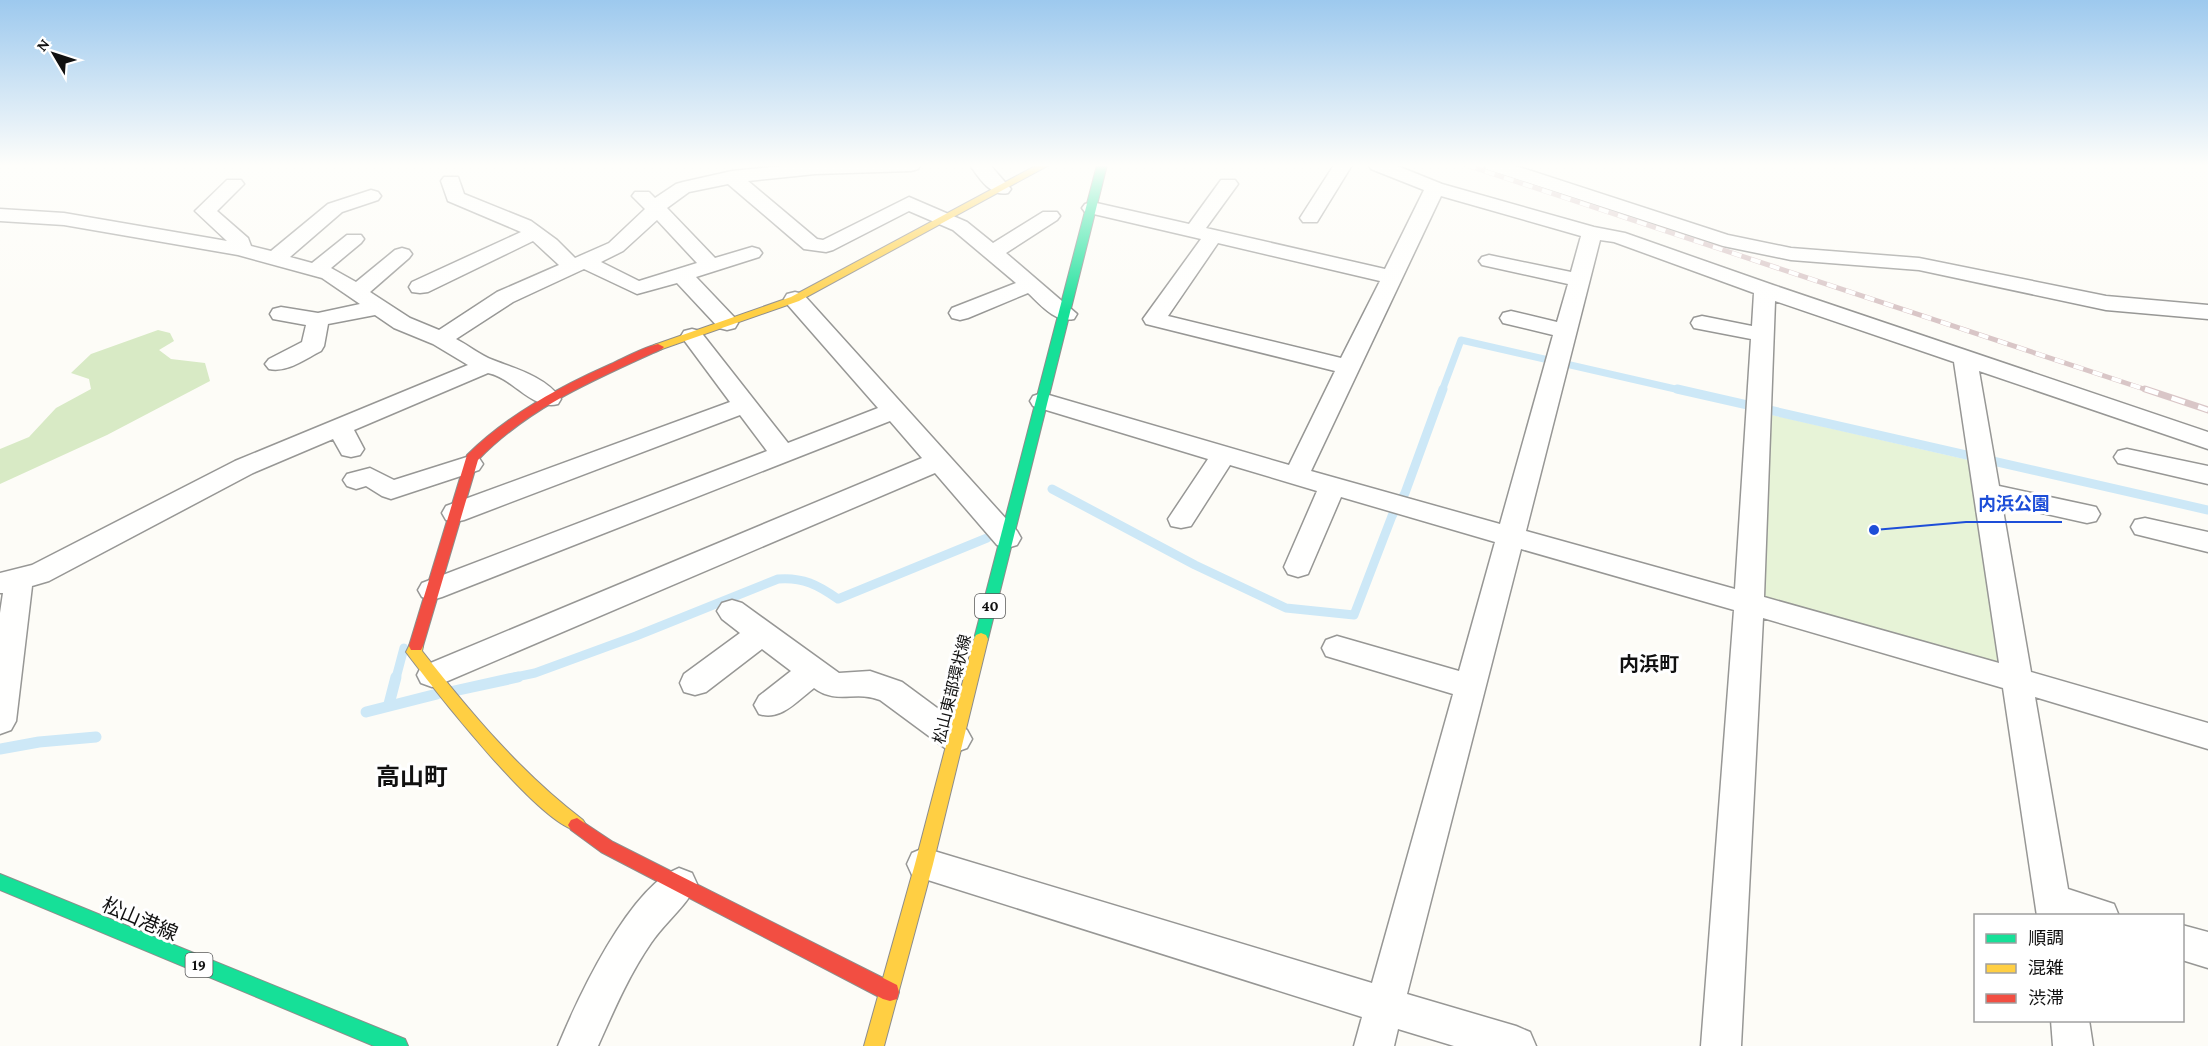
<svg xmlns="http://www.w3.org/2000/svg" width="2208" height="1046" viewBox="0 0 2208 1046" font-family="'Crimson Pro','Noto Sans JP',serif">
	<style>
		.green { fill: #e7f3d7 }
		.forest { fill: #d8eac5 }
		.lines { fill: none; stroke-linecap: round; stroke-linejoin: round }
		.stream-far2 { stroke: #cde8f7; stroke-width: 7 }
		.stream-far1 { stroke: #cde8f7; stroke-width: 9 }
		.stream { stroke: #cde8f7; stroke-width: 11 }
		.street-casing { stroke: #979795; stroke-width: 3 }
		.fast-casing { stroke: #8e8d8b; stroke-width: 2 }
		.slow-casing { stroke: #8e8d8b; stroke-width: 2 }
		.jam-casing { stroke: #8e8d8b; stroke-width: 2 }
		.street { fill: #fffffe; fill-rule: evenodd }
		.fast { fill: #16e098; fill-rule: evenodd }
		.slow { fill: #ffcf43; fill-rule: evenodd }
		.jam { fill: #f24e42; fill-rule: evenodd }
		.rail-far1-casing { stroke: #d9c6c7; stroke-width: 5 }
		.rail-casing { stroke: #d9c6c7; stroke-width: 7 }
		.rail-far1 { stroke: #fff; stroke-width: 4; stroke-dasharray: 10; stroke-linecap: butt }
		.rail { stroke: #fff; stroke-width: 4.5; stroke-dasharray: 14; stroke-linecap: butt }
		.labels { text-anchor: middle; dominant-baseline: central; stroke-width: 6; stroke-linejoin: round; paint-order: stroke }
		.shield { fill: #fff; stroke: #585858; stroke-width: 1.5 }
		.shield-label { font-size: 15px; font-weight: bold; fill: #111 }
		.street-label { font-size: 16px; fill: #111; stroke: #fff }
		.quarter-label { font-size: 20px; font-weight: bold; fill: #111; stroke: #fff }
		.near-street-label { font-size: 20px; fill: #111; stroke: #fff }
		.near-quarter-label { font-size: 24px; font-weight: bold; fill: #111; stroke: #fff }
		.leader { fill: none; stroke: #1d4ed8; stroke-width: 2 }
		.callout-dot { fill: #1d4ed8; stroke: #fff; stroke-width: 2 }
		.callout-label { font-size: 18px; text-anchor: middle; font-weight: bold; fill: #1d4ed8; stroke: #fff; stroke-width: 6; stroke-linejoin: round; paint-order: stroke }
	</style>
	<rect width="100%" height="100%" fill="#fdfcf7"/>
	<path class="green" d="M 1768,414 L 1973,461 L 2004,668 L 1762,600 Z"/>
	<path class="forest" d="M 158,330 L 170,333 L 174,341 L 159,350 L 171,359 L 205,363 L 210,381 L 107,435 L 0,484 L 0,449 L 29,437 L 56,408 L 91,389 L 89,379 L 71,373 L 91,354 Z"/>
	<g class="lines">
		<path class="stream-far2" d="M 1442,391 L 1461,340 L 1684,391"/>
		<g class="stream-far1">
			<path d="M 1677,389 L 2208,510"/>
			<path d="M 1052,489 L 1195,565 L 1286,608 L 1354,615 L 1392,516 L 1405,493 L 1443,389"/>
			<path d="M 396,678 L 404,648"/>
			<path d="M 511,678 L 535,673 L 636,636 L 778,579 C 803,577 818,585 838,599 L 987,538"/>
		</g>
		<g class="stream">
			<path d="M 454,691 L 518,677"/>
			<path d="M 389,704 L 396,677"/>
			<path d="M 366,712 L 437,694"/>
			<path d="M 0,749 L 39,742 L 96,737"/>
		</g>
		<defs>
			<g id="street">
				<path d="M 790,165 L 920,165 L 918,169 L 911,171 L 815,174 L 748,181 L 817,239 L 823,240 L 909,197 L 967,222 L 993,243 L 1043,212 L 1057,212 L 1060,216 L 1057,220 L 1006,253 L 1077,314 L 1074,319 C 1055,323 1041,305 1028,293 L 968,318 L 960,320 L 952,318 L 949,313 L 952,308 L 1016,283 L 953,230 L 909,211 L 833,250 L 826,252 L 804,249 L 728,184 L 689,192 L 667,208 L 715,258 L 752,247 L 759,249 L 762,253 L 759,257 L 696,277 L 735,318 L 738,323 L 735,328 L 727,330 L 719,328 L 677,283 L 637,294 L 584,269 L 513,302 L 456,339 C 468,345 480,355 493,360 C 516,369 546,377 561,399 L 558,404 C 533,411 513,378 488,373 L 354,430 L 364,449 L 360,455 L 351,457 L 342,455 L 333,439 L 253,473 L 49,581 L 32,586 L 16,721 L 11,730 L 0,734 L 0,613 L 3,593 L 0,593 L 0,573 L 32,565 L 235,461 L 468,365 L 433,344 L 394,328 L 375,315 L 328,324 L 324,346 L 321,351 C 305,359 287,373 269,369 L 265,364 L 269,359 L 302,342 L 306,325 L 273,319 L 270,314 L 273,309 L 281,307 L 318,313 L 360,304 L 322,278 L 238,255 L 64,225 L 0,221 L 0,209 L 64,213 L 227,241 L 195,211 L 227,180 L 241,180 L 244,184 L 217,211 L 248,238 L 251,246 L 271,251 L 328,204 L 371,190 L 378,192 L 381,196 L 378,200 L 342,212 L 290,257 L 312,263 L 347,235 L 361,235 L 364,239 L 361,243 L 331,268 L 356,282 L 395,250 L 402,248 L 409,250 L 412,254 L 409,258 L 370,292 L 410,318 L 439,330 L 497,292 L 559,265 L 533,241 L 428,292 L 420,293 L 412,292 L 409,287 L 412,282 L 521,232 L 448,201 L 441,181 L 444,177 L 458,177 L 464,194 L 531,221 L 557,240 L 575,258 L 609,243 L 645,209 L 632,196 L 635,192 L 649,192 L 655,198 L 676,184 L 683,182 L 732,171 ZM 657,220 L 697,263 L 639,281 L 601,262 L 623,251 Z"/>
				<path d="M 970,165 L 990,165 L 1011,189 L 1008,193 C 991,197 979,178 970,165 Z"/>
				<path d="M 1334,165 L 1352,165 L 1317,222 L 1303,222 L 1300,218 Z"/>
				<path d="M 1369,165 L 1395,165 L 1442,184 L 1594,227 L 1625,233 L 1773,285 L 2208,432 L 2208,449 L 1979,371 L 1999,486 L 2087,505 L 2096,507 L 2100,514 L 2096,521 L 2087,523 L 2002,504 L 2031,672 L 2208,723 L 2208,749 L 2035,697 L 2068,889 L 2114,904 L 2119,916 L 2037,916 L 2003,688 L 1763,618 L 1741,1046 L 1701,1046 L 1734,610 L 1521,549 L 1407,994 L 1516,1026 L 1530,1032 L 1536,1046 L 1454,1046 L 1398,1029 L 1394,1046 L 1354,1046 L 1362,1017 L 912,875 L 907,864 L 912,853 L 924,848 L 1372,983 L 1453,694 L 1326,656 L 1322,648 L 1326,640 L 1337,636 L 1459,671 L 1495,542 L 1341,497 L 1308,574 L 1298,577 L 1288,574 L 1284,567 L 1317,491 L 1230,465 L 1191,526 L 1181,528 L 1171,526 L 1168,519 L 1208,459 L 1033,406 L 1030,401 L 1033,396 L 1042,393 L 1289,465 L 1335,371 L 1146,324 L 1143,319 L 1201,239 L 1085,212 L 1082,208 L 1085,204 L 1092,202 L 1189,224 L 1221,180 L 1235,180 L 1238,184 L 1206,228 L 1385,269 L 1424,190 L 1371,169 ZM 1441,196 L 1581,236 L 1571,272 L 1489,255 L 1482,257 L 1479,261 L 1482,265 L 1568,284 L 1557,322 L 1511,311 L 1503,313 L 1500,318 L 1503,323 L 1553,335 L 1500,524 L 1311,471 ZM 1600,240 L 1614,242 L 1754,293 L 1752,326 L 1702,316 L 1694,318 L 1691,323 L 1694,328 L 1751,339 L 1735,589 L 1526,531 ZM 1218,243 L 1380,281 L 1341,358 L 1168,316 ZM 1775,301 L 1954,362 L 1999,663 L 1764,597 Z"/>
				<path d="M 1484,165 L 1513,165 L 1728,235 L 1791,248 L 1919,258 L 2106,296 L 2208,305 L 2208,319 L 2106,310 L 1919,270 L 1791,260 L 1723,246 L 1486,169 Z"/>
				<path d="M 795,292 L 803,294 L 1017,531 L 1021,538 L 1017,545 L 1007,548 L 997,545 L 935,473 L 443,683 L 432,687 L 421,683 L 417,675 L 421,667 L 922,458 L 890,421 L 442,597 L 432,600 L 422,597 L 418,590 L 422,583 L 767,451 L 740,415 L 464,520 L 455,522 L 446,520 L 442,513 L 446,506 L 730,402 L 681,336 L 684,331 L 692,329 L 700,331 L 788,443 L 878,408 L 787,304 L 784,299 L 787,294 Z"/>
				<path d="M 2127,449 L 2208,466 L 2208,484 L 2118,463 L 2114,457 L 2118,451 Z"/>
				<path d="M 470,456 L 479,458 L 483,464 L 479,470 L 391,499 L 382,496 L 366,486 L 356,489 L 347,486 L 343,480 L 347,474 L 370,468 L 394,480 Z"/>
				<path d="M 2145,518 L 2208,532 L 2208,552 L 2135,534 L 2131,527 L 2135,520 Z"/>
				<path d="M 732,600 L 742,603 L 839,673 L 870,671 L 902,682 L 967,730 L 972,739 L 967,748 L 956,752 L 945,748 L 880,700 C 855,690 837,705 814,688 C 797,701 781,721 759,714 L 754,705 L 759,696 L 791,671 L 762,649 L 706,692 L 695,695 L 684,692 L 680,683 L 684,674 L 740,633 L 722,619 L 717,611 L 722,603 Z"/>
				<path d="M 679,868 L 692,873 L 697,884 C 686,907 665,922 651,943 C 629,975 614,1010 598,1046 L 558,1046 C 578,998 629,887 679,868 Z"/>
				<path d="M 2182,925 L 2208,932 L 2208,968 L 2182,960 Z"/>
				<path d="M 2051,1020 L 2089,1020 L 2093,1046 L 2053,1046 Z"/>
			</g>
			<g id="fast">
				<path d="M 1097,165 L 1107,165 L 988,639 L 986,643 L 976,643 L 974,639 Z"/>
				<path d="M 0,874 L 405,1039 L 408,1046 L 374,1046 L 0,890 Z"/>
			</g>
			<g id="slow">
				<path d="M 1037,165 L 1049,165 L 799,301 L 662,349 L 658,350 L 652,347 L 654,345 L 791,297 Z"/>
				<path d="M 981,633 L 986,635 L 988,639 L 933,864 L 884,1046 L 864,1046 L 915,864 L 974,639 L 976,635 Z"/>
				<path d="M 416,640 L 421,642 L 423,646 L 422,651 C 471,713 520,772 583,820 L 586,825 L 583,830 C 552,842 430,684 409,656 L 406,652 L 411,642 Z"/>
			</g>
			<g id="jam">
				<path d="M 658,344 L 664,347 L 662,349 C 596,379 529,407 478,460 L 423,646 L 421,650 L 411,650 L 409,646 L 467,455 C 509,414 559,387 611,364 C 626,357 642,348 658,344 Z"/>
				<path d="M 577,818 L 613,842 L 897,985 L 899,992 L 897,999 L 890,1001 L 883,999 L 601,852 L 571,830 L 568,825 L 571,820 Z"/>
			</g>
		</defs>
		<use href="#street" class="street-casing"/>
		<use href="#fast" class="fast-casing"/>
		<use href="#slow" class="slow-casing"/>
		<use href="#jam" class="jam-casing"/>
		<use href="#street" class="street"/>
		<use href="#fast" class="fast"/>
		<use href="#slow" class="slow"/>
		<use href="#jam" class="jam"/>
		<defs>
			<path id="rail-far1" d="M 1466,165 L 2150,391"/>
			<path id="rail" d="M 2145,389 L 2208,410"/>
		</defs>
		<use href="#rail-far1" class="rail-far1-casing"/>
		<use href="#rail" class="rail-casing"/>
		<use href="#rail-far1" class="rail-far1"/>
		<use href="#rail" class="rail"/>
	</g>
	<linearGradient id="sky" x2="0" y2="1"><stop stop-color="#9dc9ee"/><stop offset="0.53" stop-color="#fefefb"/><stop offset="1" stop-color="#fefefb" stop-opacity="0"/></linearGradient>
	<rect width="2208" height="312" fill="url(#sky)"/>
	<g class="labels">
		<g class="shield">
			<rect x="975" y="594" width="30" height="24" rx="4.5"/>
			<rect x="185.5" y="953" width="27" height="24" rx="4.5"/>
		</g>
		<g class="shield-label">
			<text x="990" y="606">40</text>
			<text x="199" y="965">19</text>
		</g>
		<g class="street-label">
			<text transform="translate(952 689) rotate(-76)">松山東部環状線</text>
		</g>
		<g class="quarter-label">
			<text x="1649" y="664">内浜町</text>
		</g>
		<g class="near-street-label">
			<text transform="translate(140 919) rotate(23)">松山港線</text>
		</g>
		<g class="near-quarter-label">
			<text x="412" y="776">高山町</text>
		</g>
	</g>
	<path class="leader" d="M1874 530L1966 522H2062"/>
	<circle class="callout-dot" cx="1874" cy="530" r="6"/>
	<g class="callout-label">
		<text x="2014" y="510">内浜公園</text>
	</g>
	<rect x="1974" y="914" width="210" height="108" fill="#ffffff" stroke="#a0a0a0" stroke-width="1.5"/>
	<rect x="1986" y="934" width="30" height="9" fill="#16e098" stroke="#a0a0a0" stroke-width="1.5"/>
	<text x="2028" y="944" font-size="18" fill="#111111">順調</text>
	<rect x="1986" y="964" width="30" height="9" fill="#ffcf43" stroke="#a0a0a0" stroke-width="1.5"/>
	<text x="2028" y="974" font-size="18" fill="#111111">混雑</text>
	<rect x="1986" y="994" width="30" height="9" fill="#f24e42" stroke="#a0a0a0" stroke-width="1.5"/>
	<text x="2028" y="1004" font-size="18" fill="#111111">渋滞</text>
	<g transform="translate(54 54) rotate(309)" stroke="#ffffff" stroke-width="4.5" paint-order="stroke">
	<path d="M0-4.5L10 22L0 15L-10 22Z" fill="#111111"/>
	<text y="-9" font-size="16" font-weight="bold" text-anchor="middle" fill="#111111">N</text>
	</g>
</svg>
